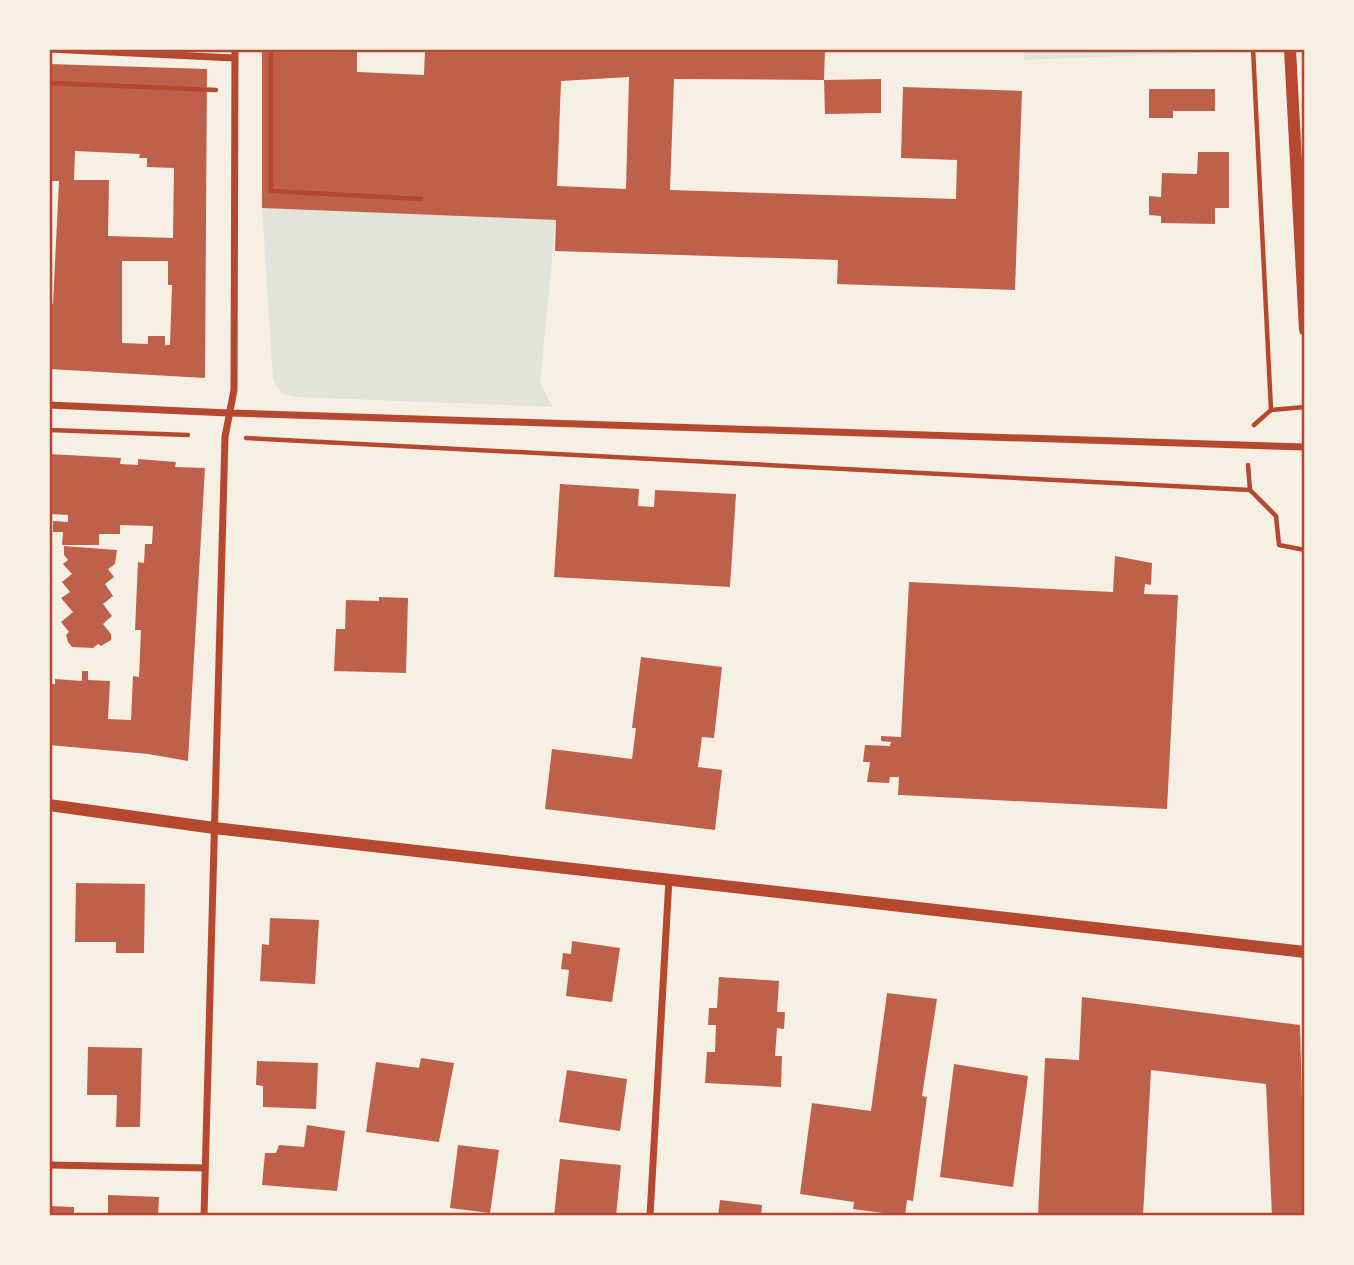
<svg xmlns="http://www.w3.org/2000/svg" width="1354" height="1265" viewBox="0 0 1354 1265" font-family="'Work Sans',sans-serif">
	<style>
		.green { fill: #e2e4dc }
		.building { fill: #bf614a; fill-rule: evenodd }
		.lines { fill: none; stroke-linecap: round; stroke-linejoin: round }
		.path { stroke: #b5482f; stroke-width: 4.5 }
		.minor { stroke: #b5482f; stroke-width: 7 }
		.tertiary { stroke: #b5482f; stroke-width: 12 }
		.neatline { fill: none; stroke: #b5482f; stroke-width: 2.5 }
	</style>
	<rect width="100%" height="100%" fill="#f6efe4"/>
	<g class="green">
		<path d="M 1024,49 L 1246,49 L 1246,51 L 1024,60 Z"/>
		<path d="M 262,208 L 556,220 L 540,383 L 553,407 L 295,397 L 282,394 L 274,382 L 272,367 Z"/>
	</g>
	<g class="building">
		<path d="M 262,49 L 357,49 L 357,72 L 424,75 L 425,49 L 825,49 L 824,80 L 674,79 L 670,190 L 956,199 L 957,160 L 901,158 L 903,87 L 1022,91 L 1015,290 L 837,284 L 838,260 L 555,251 L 556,220 L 262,208 ZM 629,77 L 626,189 L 557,186 L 561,81 Z"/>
		<path d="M 49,64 L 207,69 L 205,378 L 49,369 L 49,303 L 53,304 L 59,181 L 49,181 ZM 75,151 L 140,154 L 139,158 L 147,158 L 147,167 L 174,168 L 173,238 L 108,236 L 109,180 L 74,180 ZM 122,261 L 168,261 L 168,285 L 172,285 L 170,345 L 165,345 L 165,336 L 148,336 L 148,344 L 122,343 Z"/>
		<path d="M 881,79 L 881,113 L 825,114 L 824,80 Z"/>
		<path d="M 1149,89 L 1215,89 L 1215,111 L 1173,111 L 1173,118 L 1149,118 Z"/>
		<path d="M 1198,152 L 1229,152 L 1229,208 L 1215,208 L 1215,224 L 1161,223 L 1161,216 L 1149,215 L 1149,196 L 1161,197 L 1162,173 L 1197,174 Z"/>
		<path d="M 49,454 L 121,458 L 120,464 L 138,465 L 138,459 L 176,462 L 175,467 L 205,468 L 188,761 L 148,754 L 49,745 L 49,684 L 55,684 L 55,679 L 82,681 L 82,671 L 88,671 L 88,680 L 110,681 L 108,719 L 131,720 L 133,676 L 139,677 L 141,630 L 135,630 L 138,562 L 144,563 L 145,544 L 152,544 L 153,526 L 120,525 L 120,534 L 99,534 L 99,545 L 62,545 L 63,532 L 53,532 L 53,521 L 68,522 L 68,515 L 49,514 Z"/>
		<path d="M 560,484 L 639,489 L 638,506 L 654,507 L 655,490 L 736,494 L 730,587 L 554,577 Z"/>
		<path d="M 64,546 L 117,550 L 115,564 L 108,569 L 114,577 L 105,584 L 113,596 L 103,604 L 112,616 L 103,624 L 111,634 L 111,640 L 101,646 L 98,644 L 93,648 L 72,647 L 68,642 L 66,635 L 69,632 L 61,622 L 73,612 L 61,598 L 70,592 L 62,582 L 72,574 L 63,564 L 68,560 L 64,555 Z"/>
		<path d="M 1115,556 L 1152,563 L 1151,585 L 1145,584 L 1144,594 L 1178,595 L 1167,809 L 901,795 L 898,795 L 899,777 L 890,777 L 889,783 L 867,782 L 870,762 L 863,762 L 865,745 L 890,746 L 891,742 L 881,741 L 881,736 L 901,737 L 909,582 L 1113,592 Z"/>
		<path d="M 379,597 L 408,598 L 406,673 L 334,671 L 336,629 L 345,629 L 346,600 L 379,601 Z"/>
		<path d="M 641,657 L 722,667 L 714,738 L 702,737 L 698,767 L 722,770 L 715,830 L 545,809 L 552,749 L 632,759 L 636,728 L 632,728 Z"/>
		<path d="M 76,883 L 145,884 L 144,953 L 116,953 L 116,942 L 75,942 Z"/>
		<path d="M 270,918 L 319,920 L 315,984 L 260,981 L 262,944 L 269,945 Z"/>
		<path d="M 572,941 L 620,948 L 612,1002 L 566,996 L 569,970 L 561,969 L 563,953 L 571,954 Z"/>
		<path d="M 719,977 L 779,981 L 777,1012 L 785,1012 L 784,1029 L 777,1028 L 775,1056 L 782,1056 L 781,1087 L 705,1083 L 707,1052 L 715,1052 L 716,1025 L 708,1025 L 709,1008 L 717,1008 Z"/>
		<path d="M 887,993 L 937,999 L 922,1096 L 927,1097 L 913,1201 L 907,1200 L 905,1216 L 853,1209 L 854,1202 L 800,1194 L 812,1103 L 871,1111 Z"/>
		<path d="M 1082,997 L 1300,1025 L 1305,1216 L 1272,1216 L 1266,1084 L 1151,1070 L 1143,1216 L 1038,1216 L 1045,1058 L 1079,1060 Z"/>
		<path d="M 88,1047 L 142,1048 L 140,1127 L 116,1127 L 117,1095 L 87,1095 Z"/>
		<path d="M 421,1058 L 454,1063 L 439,1142 L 366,1132 L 376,1062 L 419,1068 Z"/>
		<path d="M 257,1061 L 318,1063 L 316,1109 L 263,1107 L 263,1086 L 256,1085 Z"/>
		<path d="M 954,1064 L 1028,1076 L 1013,1187 L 940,1177 Z"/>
		<path d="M 567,1070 L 627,1079 L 620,1131 L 559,1122 Z"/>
		<path d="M 307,1125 L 345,1131 L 337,1191 L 262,1185 L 265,1153 L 276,1153 L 279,1145 L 304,1147 Z"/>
		<path d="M 458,1145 L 499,1150 L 490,1213 L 450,1208 Z"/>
		<path d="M 560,1159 L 621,1165 L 616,1216 L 554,1216 Z"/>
		<path d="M 108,1195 L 159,1197 L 158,1216 L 108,1216 Z"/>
		<path d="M 720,1200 L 762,1205 L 761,1216 L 718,1216 Z"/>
		<path d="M 49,1206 L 74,1207 L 74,1216 L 49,1216 Z"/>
	</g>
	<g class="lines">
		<g class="path">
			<path d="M 271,49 L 271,191 L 421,199"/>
			<path d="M 1253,49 L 1271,410 L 1254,425"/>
			<path d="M 49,83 L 216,90"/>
			<path d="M 1271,410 L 1305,407"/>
			<path d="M 49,430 L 188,435"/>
			<path d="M 246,438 L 1250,490"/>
			<path d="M 1248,465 L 1250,490 L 1276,516 L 1279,545 L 1305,550"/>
		</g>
		<g class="minor">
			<path d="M 49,49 L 234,58"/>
			<path d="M 49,405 L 229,413 L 1305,447"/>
			<path d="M 49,1165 L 205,1168"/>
			<path d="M 204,1216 L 225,437 L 234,390 L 235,49"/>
			<path d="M 650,1216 L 669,879"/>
		</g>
		<g class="tertiary">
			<path d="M 1290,49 L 1305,330"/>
			<path d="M 49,805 L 214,828 L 1305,952"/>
		</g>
	</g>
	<rect width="1354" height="1265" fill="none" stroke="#f6efe4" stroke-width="102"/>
	<rect x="51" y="51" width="1252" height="1163" class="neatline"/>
</svg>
